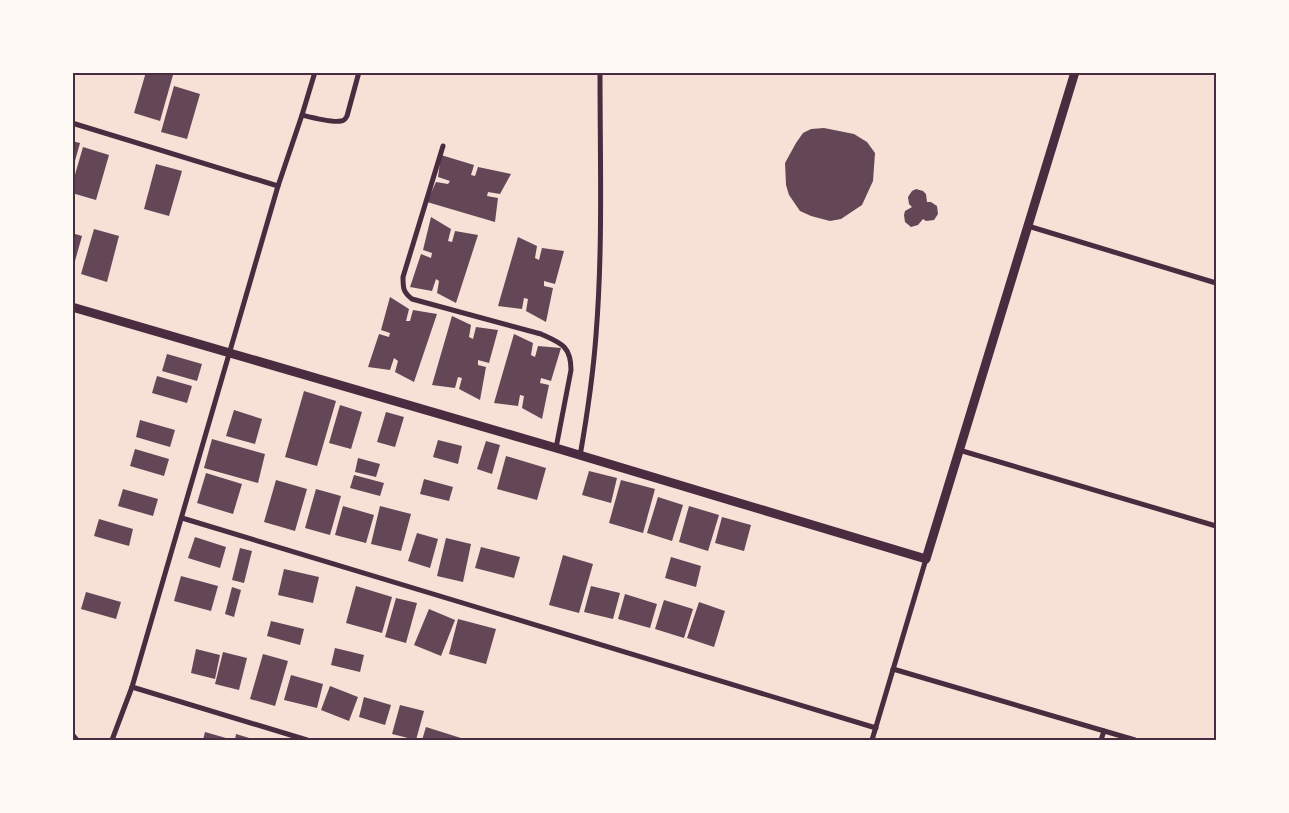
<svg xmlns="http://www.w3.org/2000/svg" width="1289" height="813" viewBox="0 0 1289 813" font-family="Manrope,sans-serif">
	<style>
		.building { fill: #644757 }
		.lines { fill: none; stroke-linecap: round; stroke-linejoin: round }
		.minor { stroke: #4a2c40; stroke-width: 5 }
		.tertiary { stroke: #4a2c40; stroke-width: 9 }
		.neatline { fill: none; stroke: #4a2c40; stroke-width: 2 }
	</style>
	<rect width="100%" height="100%" fill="#f7e1d7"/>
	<g class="building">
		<path d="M 146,72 L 163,72 L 173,75 L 160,121 L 134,113 Z"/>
		<path d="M 174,86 L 200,94 L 187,139 L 161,132 Z"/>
		<path d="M 824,128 L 854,134 L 867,142 L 875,153 L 873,181 L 862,205 L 841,219 L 830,221 L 811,216 L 800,211 L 789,195 L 786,185 L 785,163 L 796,143 L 803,133 L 811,129 Z"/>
		<path d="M 72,141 L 80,143 L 73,168 L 72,168 Z"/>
		<path d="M 83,147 L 109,155 L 96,200 L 72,193 L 72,185 Z"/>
		<path d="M 441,155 L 474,165 L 471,175 L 475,176 L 478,167 L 511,174 L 500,194 L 488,192 L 487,196 L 498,198 L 495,222 L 427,202 L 436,182 L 448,184 L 450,181 L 438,177 Z"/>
		<path d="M 156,164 L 182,171 L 169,216 L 144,209 Z"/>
		<path d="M 916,189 L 923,191 L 926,194 L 927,202 L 931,202 L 937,206 L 938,214 L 934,220 L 926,221 L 923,219 L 918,225 L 911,227 L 905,222 L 904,215 L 905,211 L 912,207 L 909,204 L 908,197 L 912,191 Z"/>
		<path d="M 431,217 L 451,229 L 448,241 L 452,242 L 455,231 L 478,235 L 456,303 L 437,293 L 439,281 L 436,279 L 432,291 L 410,287 L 421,254 L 431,258 L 432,253 L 423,250 Z"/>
		<path d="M 94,229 L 119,236 L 107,282 L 81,274 Z"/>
		<path d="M 72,233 L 82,236 L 73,268 L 72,268 Z"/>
		<path d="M 518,237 L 537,246 L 535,258 L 539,260 L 542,248 L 564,251 L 555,284 L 544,281 L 544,286 L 553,288 L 546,322 L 526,311 L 528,299 L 524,298 L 522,309 L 498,306 Z"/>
		<path d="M 390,297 L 409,309 L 406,321 L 410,321 L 413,310 L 437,314 L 414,382 L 395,372 L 398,361 L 394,358 L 390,370 L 368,367 L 379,334 L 389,337 L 390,333 L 381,330 Z"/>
		<path d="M 452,316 L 471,325 L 469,337 L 473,339 L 476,327 L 498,330 L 489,363 L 478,360 L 478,365 L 486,367 L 480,400 L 459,389 L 462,378 L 458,377 L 455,388 L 432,385 Z"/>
		<path d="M 514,334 L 533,343 L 531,355 L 535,357 L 538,346 L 561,348 L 551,381 L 541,378 L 540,383 L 549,385 L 542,419 L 522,408 L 524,396 L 520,395 L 518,406 L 494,403 Z"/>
		<path d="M 167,354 L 202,364 L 197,381 L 162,371 Z"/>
		<path d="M 157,376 L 192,386 L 187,403 L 152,393 Z"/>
		<path d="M 304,391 L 336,401 L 317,466 L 285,457 Z"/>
		<path d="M 340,405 L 362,412 L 351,449 L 329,443 Z"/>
		<path d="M 234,410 L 262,419 L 255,444 L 226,436 Z"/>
		<path d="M 386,412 L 404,417 L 395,447 L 377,442 Z"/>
		<path d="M 140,420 L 175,430 L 170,447 L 136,437 Z"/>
		<path d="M 212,439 L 265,454 L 258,483 L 204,468 Z"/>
		<path d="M 438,440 L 462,446 L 458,464 L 433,457 Z"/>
		<path d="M 486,441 L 500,445 L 492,474 L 477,469 Z"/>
		<path d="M 135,449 L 169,459 L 164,476 L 130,466 Z"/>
		<path d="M 506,456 L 546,468 L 537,500 L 497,489 Z"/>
		<path d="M 358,458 L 380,464 L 376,477 L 355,472 Z"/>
		<path d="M 589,471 L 617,478 L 611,503 L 582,495 Z"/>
		<path d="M 206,473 L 242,484 L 233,514 L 197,503 Z"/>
		<path d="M 354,475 L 384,483 L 380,496 L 350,488 Z"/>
		<path d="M 424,479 L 453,487 L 449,501 L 420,494 Z"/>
		<path d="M 276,480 L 307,489 L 295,531 L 264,522 Z"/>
		<path d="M 621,480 L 655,489 L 643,533 L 609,523 Z"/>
		<path d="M 123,489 L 158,499 L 153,516 L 118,506 Z"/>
		<path d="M 316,489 L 341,496 L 330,535 L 305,528 Z"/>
		<path d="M 658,497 L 683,505 L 672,541 L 647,533 Z"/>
		<path d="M 343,506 L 374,515 L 366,543 L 335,535 Z"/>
		<path d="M 380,506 L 411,514 L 401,551 L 371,544 Z"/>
		<path d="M 689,506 L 719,515 L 708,551 L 679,542 Z"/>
		<path d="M 722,517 L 751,525 L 744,551 L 715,543 Z"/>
		<path d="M 99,519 L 133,529 L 129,546 L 94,536 Z"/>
		<path d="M 417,533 L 438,539 L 430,568 L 408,561 Z"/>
		<path d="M 195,537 L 226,547 L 220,568 L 188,558 Z"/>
		<path d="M 446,538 L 471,544 L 463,582 L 437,576 Z"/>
		<path d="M 481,547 L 520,557 L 514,578 L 475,568 Z"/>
		<path d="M 240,548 L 252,551 L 244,583 L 232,580 Z"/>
		<path d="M 563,555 L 593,564 L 579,613 L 549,605 Z"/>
		<path d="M 671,557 L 701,566 L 696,587 L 665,578 Z"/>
		<path d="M 284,569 L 319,577 L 313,603 L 278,595 Z"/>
		<path d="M 181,576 L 218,586 L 211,611 L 174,601 Z"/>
		<path d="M 356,586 L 392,597 L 382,633 L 346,623 Z"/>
		<path d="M 591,586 L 620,593 L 613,619 L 584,612 Z"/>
		<path d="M 232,587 L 241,590 L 234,617 L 225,614 Z"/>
		<path d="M 86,592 L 121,602 L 116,619 L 81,609 Z"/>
		<path d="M 625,594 L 657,604 L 650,628 L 618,619 Z"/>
		<path d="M 396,598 L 417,603 L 406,643 L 385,637 Z"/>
		<path d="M 664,600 L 693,609 L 684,638 L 655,629 Z"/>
		<path d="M 699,602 L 725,611 L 714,647 L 687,638 Z"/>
		<path d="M 429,609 L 455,620 L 441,656 L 414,645 Z"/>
		<path d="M 458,619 L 496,629 L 486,664 L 449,654 Z"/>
		<path d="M 271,621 L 304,629 L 300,645 L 267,636 Z"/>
		<path d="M 335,648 L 364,655 L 360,672 L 331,665 Z"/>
		<path d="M 196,649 L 220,655 L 215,679 L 191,673 Z"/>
		<path d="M 223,652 L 247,658 L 239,690 L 215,684 Z"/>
		<path d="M 263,654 L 288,661 L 275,706 L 250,699 Z"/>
		<path d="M 291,675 L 323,684 L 317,708 L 284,700 Z"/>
		<path d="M 330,686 L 358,697 L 349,721 L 321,710 Z"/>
		<path d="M 364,697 L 391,705 L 385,725 L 359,717 Z"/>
		<path d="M 400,705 L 424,711 L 416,740 L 392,734 Z"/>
		<path d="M 426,727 L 464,739 L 464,740 L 422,740 Z"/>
		<path d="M 205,732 L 233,740 L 203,740 Z"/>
		<path d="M 236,734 L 256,740 L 235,740 Z"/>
	</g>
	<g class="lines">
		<g class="minor">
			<path d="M 302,115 C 310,117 333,123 341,121 C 344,121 346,118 347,116 L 359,72"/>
			<path d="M 72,123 L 278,186"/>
			<path d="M 443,146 L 403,277 C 403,288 403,292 412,299 L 541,334 C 561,343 571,346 571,370 L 556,448"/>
			<path d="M 1028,226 L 1216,283"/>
			<path d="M 959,450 L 1216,526"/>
			<path d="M 580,456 C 587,416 593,376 596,335 C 603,248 600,160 600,72"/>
			<path d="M 182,518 L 876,728"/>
			<path d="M 893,669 L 1135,740"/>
			<path d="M 132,687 L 307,740"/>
			<path d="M 72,734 L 77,740"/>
			<path d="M 112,740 L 132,687 L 278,186 L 302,115 L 315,72"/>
			<path d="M 872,740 L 926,559"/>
			<path d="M 1101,740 L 1104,731"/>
		</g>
		<path class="tertiary" d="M 72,307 L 556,448 L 926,559 L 1075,72"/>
	</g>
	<rect width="1289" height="813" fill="none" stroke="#fffaf5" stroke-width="148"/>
	<rect x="74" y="74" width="1141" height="665" class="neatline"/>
</svg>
